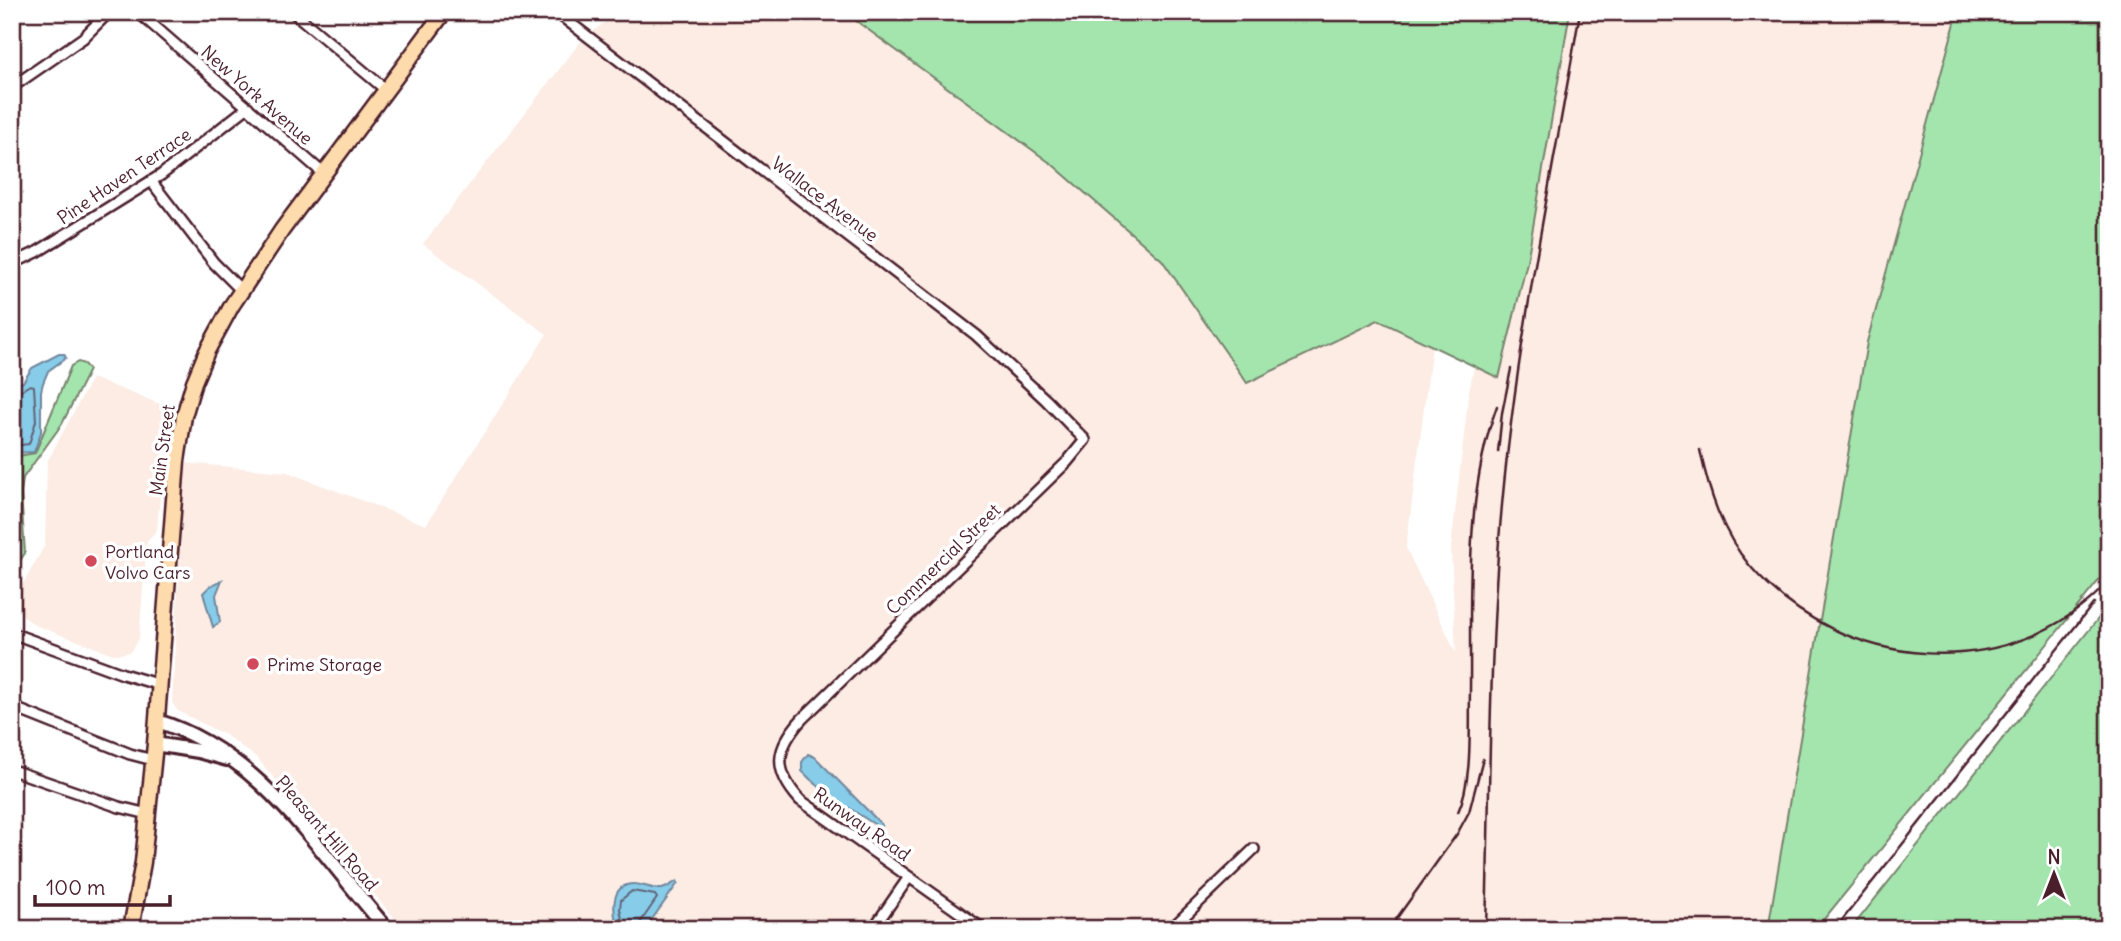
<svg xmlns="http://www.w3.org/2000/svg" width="2121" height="941" viewBox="0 0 2121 941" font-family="Delius,sans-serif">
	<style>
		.built { fill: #fcece4 }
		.green { fill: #a4e5ae; stroke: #77826c; stroke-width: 2 }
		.water { fill: #87cce9; stroke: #6f879d; stroke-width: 2 }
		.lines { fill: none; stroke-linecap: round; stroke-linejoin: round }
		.shore { stroke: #626477; stroke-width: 2 }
		.street-casing { stroke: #4a1f2b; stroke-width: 14 }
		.secondary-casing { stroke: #4a1f2b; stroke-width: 18 }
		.primary-casing { stroke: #4a1f2b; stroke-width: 19 }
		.street { stroke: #fff; stroke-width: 9 }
		.secondary { stroke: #fff; stroke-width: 12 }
		.primary { stroke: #fedbac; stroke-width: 14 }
		.rail { stroke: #4a1f2b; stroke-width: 2.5 }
		.poi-dot { fill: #d1495b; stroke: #fff; stroke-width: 2.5 }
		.labels { text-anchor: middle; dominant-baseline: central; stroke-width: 7; stroke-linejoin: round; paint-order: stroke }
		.street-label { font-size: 18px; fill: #4a1f2b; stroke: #fff }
		.poi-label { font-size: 18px; fill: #4a1f2b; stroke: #fff; text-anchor: start }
	</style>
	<rect width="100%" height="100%" fill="#fff"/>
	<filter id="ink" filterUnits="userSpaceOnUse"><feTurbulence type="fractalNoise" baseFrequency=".0143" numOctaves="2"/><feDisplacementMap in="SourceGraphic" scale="14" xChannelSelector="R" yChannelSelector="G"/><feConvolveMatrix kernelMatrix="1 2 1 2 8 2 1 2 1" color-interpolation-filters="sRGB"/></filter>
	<g filter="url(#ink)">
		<g class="built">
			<path d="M 618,12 L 844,12 L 1053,165 L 1162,260 L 1247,383 L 1439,291 L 1406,548 L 1456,653 L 1451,548 L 1469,391 L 1551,12 L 1958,12 L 1867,342 L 1768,929 L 404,929 L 257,758 L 227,736 L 178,711 L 172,703 L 185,463 L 287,472 L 426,525 L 547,334 L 423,244 L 582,40 Z"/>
			<path d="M 92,378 L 168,407 L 157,530 L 147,541 L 139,639 L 130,652 L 120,654 L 113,654 L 37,626 L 25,618 L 18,607 L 20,589 L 45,545 L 47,462 Z"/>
		</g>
		<g class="green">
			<path d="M 844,12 L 1570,12 L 1527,262 L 1499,378 L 1378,320 L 1247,383 L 1162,260 L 1053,165 Z"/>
			<path d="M 1958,12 L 2109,12 L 2109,568 L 1816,929 L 1768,929 L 1867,342 Z"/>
			<path d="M 78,362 L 84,364 L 89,370 L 62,424 L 23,478 L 21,494 L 25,553 L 12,573 L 12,457 L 35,453 L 71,366 Z"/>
			<path d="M 2109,605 L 2109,929 L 1851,929 Z"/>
		</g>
		<g class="water">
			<path d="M 59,354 L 64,354 L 66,358 L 48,371 L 43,383 L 41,391 L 41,432 L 34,452 L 12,453 L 12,384 L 23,382 L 32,368 Z"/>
			<path d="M 222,580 L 216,595 L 220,622 L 213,627 L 203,593 L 210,586 Z"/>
			<path d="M 808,754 L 815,757 L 882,825 L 882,829 L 833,798 L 810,779 L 802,771 L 802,762 Z"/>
			<path d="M 677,881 L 678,883 L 645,929 L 618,929 C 613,913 609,884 634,884 C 643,884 653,890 662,889 C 667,888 672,884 677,881 Z"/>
		</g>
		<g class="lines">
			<g class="shore">
				<path d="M 12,391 L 20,391 L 30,385 L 34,386 L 36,421 L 29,444 L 12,446"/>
				<path d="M 624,929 L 620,909 L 621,900 L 632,891 L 655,895 L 657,898 L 640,923 L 640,929"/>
			</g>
			<defs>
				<g id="street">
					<path d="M 138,12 L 324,174"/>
					<path d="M 293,12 L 386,90"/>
					<path d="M 556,12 L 976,335 L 1046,400 L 1085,440 L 1067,462 L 802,719 C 776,748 772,769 800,800 L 983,929"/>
					<path d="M 12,87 L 83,38 L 109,12"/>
					<path d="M 151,181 L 214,263 L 241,290"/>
					<path d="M 12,264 L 37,252 L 161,175 L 248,107"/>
					<path d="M 17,635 L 123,674 L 160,685"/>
					<path d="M 12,707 L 130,754 L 153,760"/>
					<path d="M 12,770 L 119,807 L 148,814"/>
					<path d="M 873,929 L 909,877"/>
					<path d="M 1171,929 L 1254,849"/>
				</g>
				<g id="secondary">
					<path d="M 157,721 C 260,752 319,852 387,929"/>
					<path d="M 155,744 L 198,751 L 227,759"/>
				</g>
				<path id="primary" d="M 131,929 L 143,862 L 155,744 L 177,461 L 184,416 L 194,382 L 207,351 L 232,305 L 282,230 L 444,12"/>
			</defs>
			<use href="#street" class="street-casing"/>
			<use href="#secondary" class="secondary-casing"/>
			<use href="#primary" class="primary-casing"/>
			<use href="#street" class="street"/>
			<use href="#secondary" class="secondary"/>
			<use href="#primary" class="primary"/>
			<g class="rail">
				<path d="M 1700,450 C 1709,492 1722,533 1750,566 C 1841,672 2012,688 2109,581"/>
				<path d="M 1498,452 L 1502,413 L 1511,369"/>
				<path d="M 1458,812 C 1473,779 1469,727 1470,691 C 1471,597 1464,495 1497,406"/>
				<path d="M 1389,929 L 1457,834 L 1469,812 L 1483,759"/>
				<path d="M 1486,929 C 1490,787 1489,646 1502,505 C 1517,340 1552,176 1580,12"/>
				<path d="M 1835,929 L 2094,603"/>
			</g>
		</g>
	</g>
	<g class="poi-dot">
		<circle cx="91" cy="561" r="7"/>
		<circle cx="253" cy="664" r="7"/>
	</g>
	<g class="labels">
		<g class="street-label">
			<text transform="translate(257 95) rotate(41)">New York Avenue</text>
			<text transform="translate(124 176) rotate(-34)">Pine Haven Terrace</text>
			<text transform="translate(825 199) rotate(37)">Wallace Avenue</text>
			<text transform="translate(162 450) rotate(-82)">Main Street</text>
			<text transform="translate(943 559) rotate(-44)">Commercial Street</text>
			<text transform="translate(862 824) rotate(35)">Runway Road</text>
			<text transform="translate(327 833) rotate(49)">Pleasant Hill Road</text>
		</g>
		<g class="poi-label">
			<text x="105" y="551">Portland<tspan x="105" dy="21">Volvo Cars</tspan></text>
			<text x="267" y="664">Prime Storage</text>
		</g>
	</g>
	<rect width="2121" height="941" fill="none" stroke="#fff" stroke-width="42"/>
	<rect x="21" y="21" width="2079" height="899" fill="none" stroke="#4a1f2b" stroke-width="2.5" filter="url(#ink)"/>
	<g transform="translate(2054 874)" stroke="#ffffff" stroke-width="5" paint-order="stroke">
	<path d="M0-5L12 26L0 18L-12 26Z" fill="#4a1f2b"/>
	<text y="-10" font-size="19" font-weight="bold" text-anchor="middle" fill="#4a1f2b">N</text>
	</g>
	<path d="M35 895v10h135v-10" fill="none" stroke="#4a1f2b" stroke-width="3.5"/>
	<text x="46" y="895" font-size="21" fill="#4a1f2b" stroke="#ffffff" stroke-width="5" paint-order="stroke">100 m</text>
</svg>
